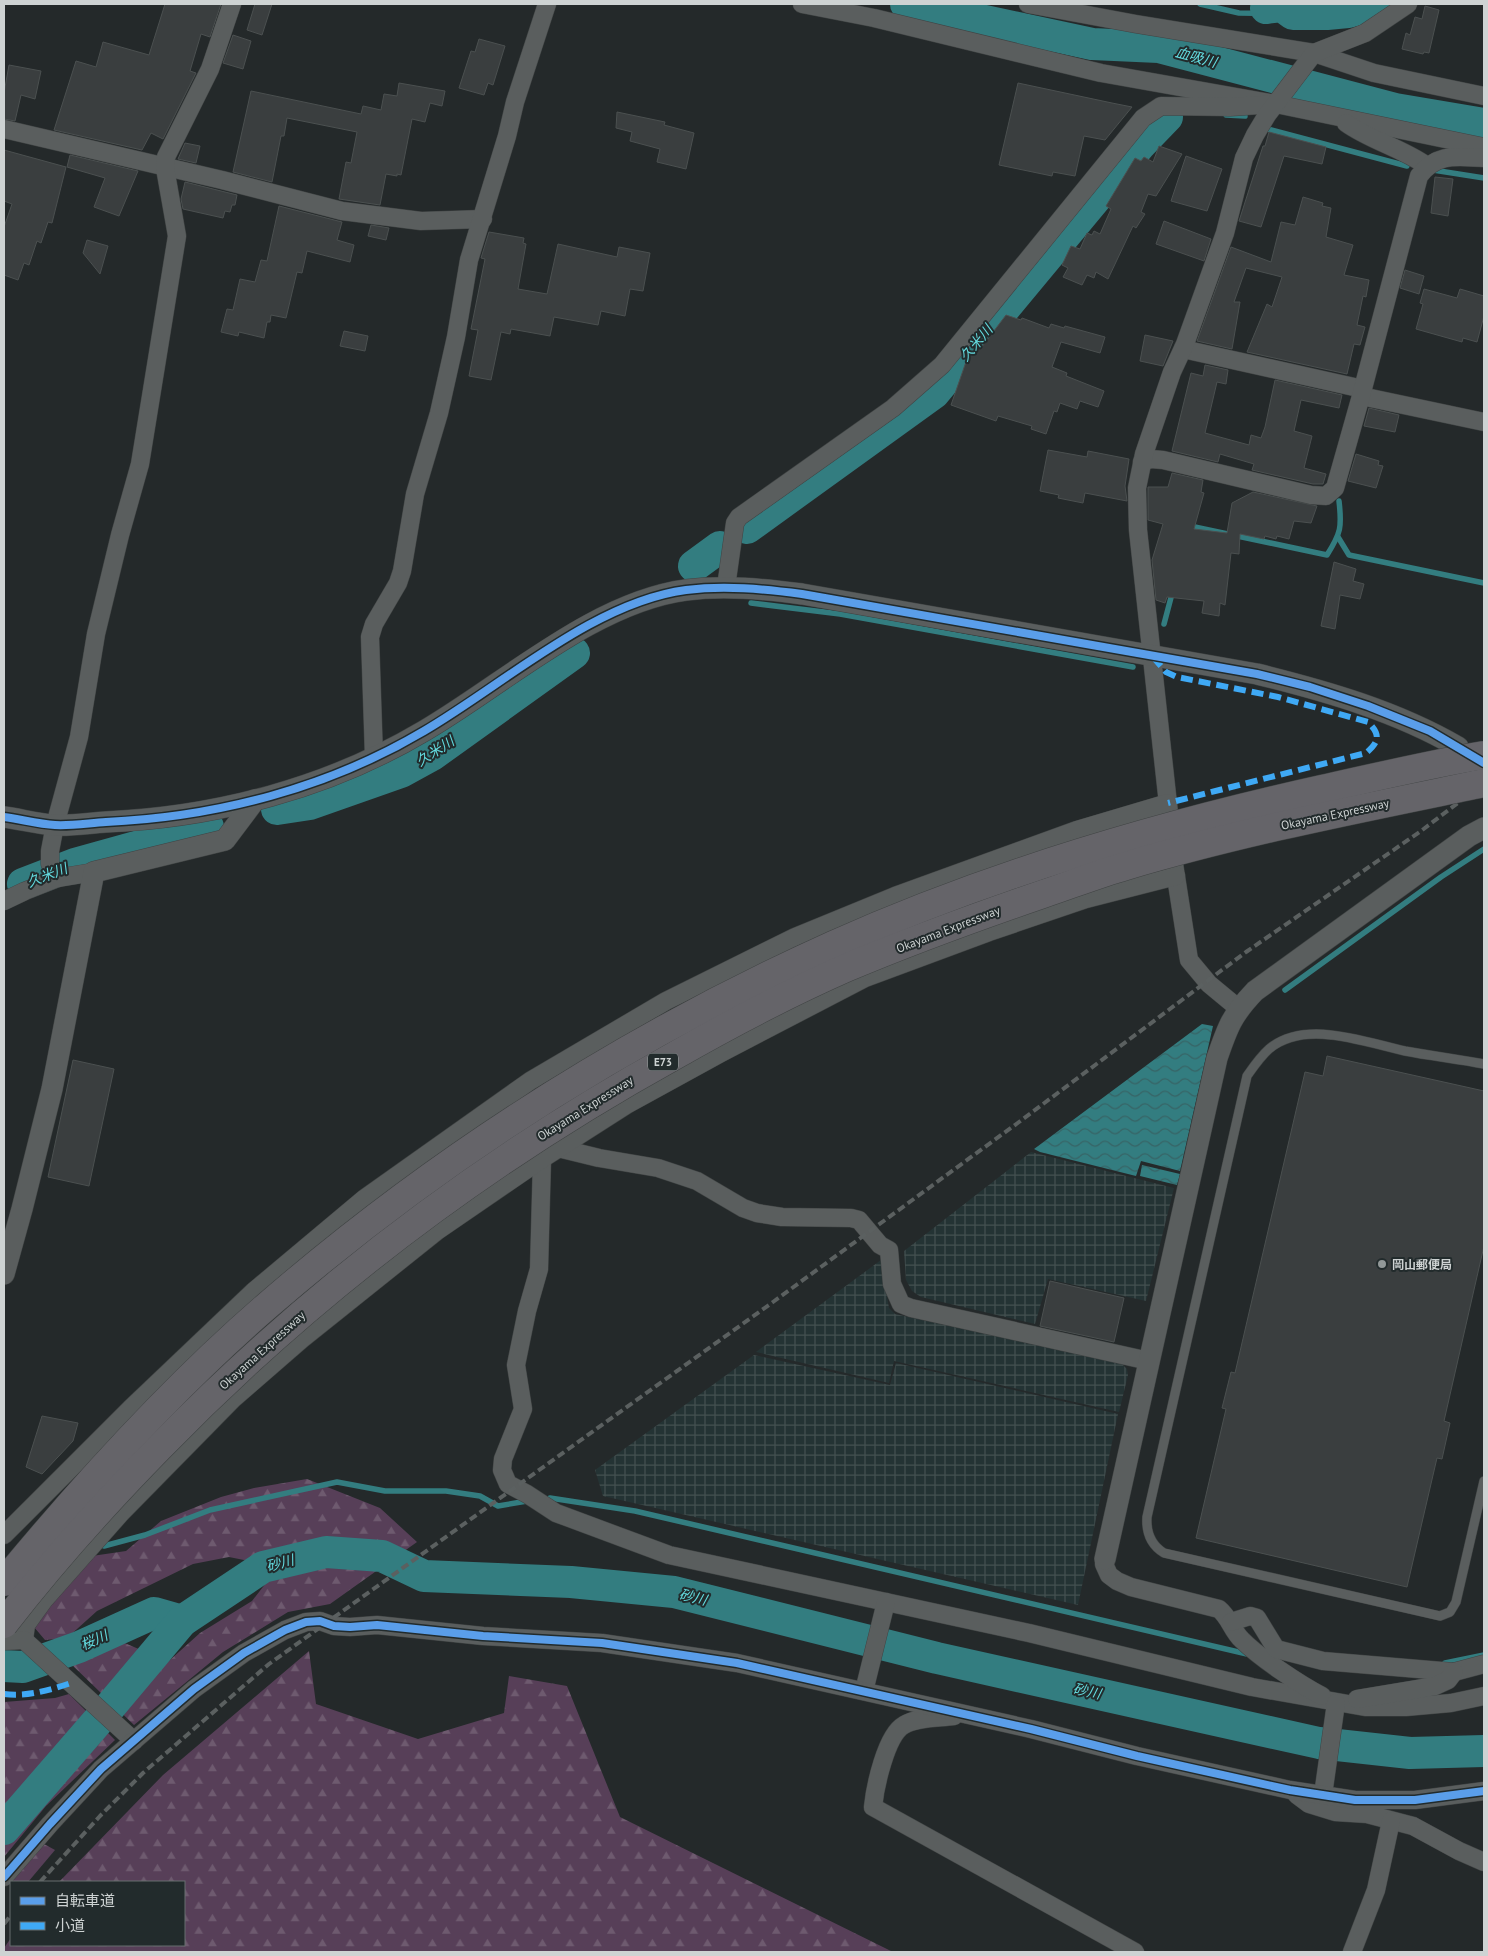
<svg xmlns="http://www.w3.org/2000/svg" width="1488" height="1956" viewBox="0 0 1488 1956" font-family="'PT Sans','Noto Sans JP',sans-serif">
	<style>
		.industrial { fill: url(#industrial-grid) }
		.forest { fill: url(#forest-firs) }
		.water { fill: url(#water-waves) }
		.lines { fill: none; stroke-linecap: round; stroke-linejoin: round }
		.stream { stroke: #337d80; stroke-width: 5.5 }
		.river { stroke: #337d80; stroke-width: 32 }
		.building { fill: #3a3e3f; stroke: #4b5050 }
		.service-casing { stroke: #404444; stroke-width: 10 }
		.minor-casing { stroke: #404444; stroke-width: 19 }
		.tertiary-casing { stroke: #404444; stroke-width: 22 }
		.service { stroke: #5a5e5e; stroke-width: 9 }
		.minor { stroke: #5a5e5e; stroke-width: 18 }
		.tertiary { stroke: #5a5e5e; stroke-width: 21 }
		.rail { stroke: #5b6060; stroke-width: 4; stroke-dasharray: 8 4; stroke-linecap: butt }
		.motorway-bridge-casing { stroke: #404444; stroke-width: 29; stroke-linecap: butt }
		.motorway-bridge { stroke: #656469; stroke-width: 28 }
		.quiet { stroke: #3fa9f5; stroke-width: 6; stroke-dasharray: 12 6; stroke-linecap: butt }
		.cycleway-casing { stroke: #222b2c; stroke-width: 11 }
		.cycleway { stroke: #5a9eea; stroke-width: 8 }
		.poi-dot { fill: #929898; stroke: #222b2c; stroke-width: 2 }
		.labels { text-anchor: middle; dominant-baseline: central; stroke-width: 4; stroke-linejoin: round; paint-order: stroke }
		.shield { fill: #222b2c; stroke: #9aa1a1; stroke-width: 1 }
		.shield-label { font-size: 11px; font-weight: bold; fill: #ced3d3 }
		.street-label { font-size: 12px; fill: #ced3d3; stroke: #222b2c }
		.poi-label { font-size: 12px; font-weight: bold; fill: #ced3d3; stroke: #222b2c; text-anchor: start }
		.water-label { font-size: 14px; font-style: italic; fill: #63dbdf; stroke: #222b2c }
	</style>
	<defs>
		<pattern id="industrial-grid" width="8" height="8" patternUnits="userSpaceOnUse" patternTransform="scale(1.25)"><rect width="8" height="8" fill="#243334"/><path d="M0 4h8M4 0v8" fill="none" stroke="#435050"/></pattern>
		<pattern id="forest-firs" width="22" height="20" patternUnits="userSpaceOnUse" patternTransform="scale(1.25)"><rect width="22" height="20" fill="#573f58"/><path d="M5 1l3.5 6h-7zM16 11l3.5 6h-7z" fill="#6e5a6f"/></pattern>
		<pattern id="water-waves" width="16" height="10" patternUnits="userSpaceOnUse" patternTransform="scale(1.25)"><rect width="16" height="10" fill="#337d80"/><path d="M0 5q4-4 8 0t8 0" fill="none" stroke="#376466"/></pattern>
	</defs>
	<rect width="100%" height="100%" fill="#24292a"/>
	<g class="industrial">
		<path d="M 1031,1152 L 1174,1188 L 1146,1301 L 1048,1279 L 1035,1324 L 921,1297 L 912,1291 L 906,1280 L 904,1251 Z"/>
		<path d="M 881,1260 L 889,1308 L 895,1314 L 1122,1364 L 1127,1369 L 1128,1375 L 1119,1412 L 894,1361 L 889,1383 L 756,1352 Z"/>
		<path d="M 754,1355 L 890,1385 L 896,1363 L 1118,1414 L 1078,1605 L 603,1496 L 595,1470 Z"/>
	</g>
	<g class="forest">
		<path d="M 307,1479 L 380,1508 L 417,1542 L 330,1604 L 288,1612 L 223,1652 L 134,1725 L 69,1662 L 120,1641 L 141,1650 L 160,1669 L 200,1633 L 252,1601 L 273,1574 L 254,1562 L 229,1557 L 193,1564 L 97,1611 L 67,1638 L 45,1640 L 34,1627 L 54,1600 L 92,1556 L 126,1551 L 161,1521 L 221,1497 L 254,1488 Z"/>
		<path d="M 309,1651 L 316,1704 L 418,1739 L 504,1713 L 509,1676 L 567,1686 L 620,1817 L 893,1952 L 4,1952 L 4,1948 L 11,1938 L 11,1945 L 184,1945 L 184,1882 L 59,1882 L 163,1775 Z"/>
		<path d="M 69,1694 L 115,1740 L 46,1806 L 4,1857 L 4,1702 L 55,1698 Z"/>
		<path d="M 44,1844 L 55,1850 L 28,1882 L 11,1882 Z"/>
	</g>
	<g class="water">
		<path d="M 1202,1024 L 1213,1026 L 1180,1171 L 1141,1161 L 1136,1176 L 1040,1152 L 1034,1149 Z"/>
		<path d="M 1142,1165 L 1180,1174 L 1177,1185 L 1140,1176 Z"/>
	</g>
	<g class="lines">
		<g class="stream">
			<path d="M 1200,4 L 1239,13 L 1293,14"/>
			<path d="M 1226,115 L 1245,116"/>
			<path d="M 1163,121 L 1168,120 L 1176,112 L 1180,112"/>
			<path d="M 1268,129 L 1407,166"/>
			<path d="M 1433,170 L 1484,178"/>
			<path d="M 1189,528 L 1190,526 L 1327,555 C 1341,533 1342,527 1339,501"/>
			<path d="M 1338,537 L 1349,555 L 1484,583"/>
			<path d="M 751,603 L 840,614 L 1133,667"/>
			<path d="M 1164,624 L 1173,590"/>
			<path d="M 1285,990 L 1441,877 L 1484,849"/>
			<path d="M 550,1498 L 635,1511 L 1247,1654"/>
			<path d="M 104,1546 L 145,1535 L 210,1510 L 337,1482 L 385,1491 L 446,1491 L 480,1496 L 498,1506 L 527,1501"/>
			<path d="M 1445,1663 L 1484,1655"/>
		</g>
		<g class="river">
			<path d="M 906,4 L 1092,44 L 1159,47 L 1395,109 L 1484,124"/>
			<path d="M 1266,8 L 1282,6 L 1293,14 L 1327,14 L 1348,12 L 1376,4"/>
			<path d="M 747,528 L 934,393 L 1139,146 L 1167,117"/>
			<path d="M 694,566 L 720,547"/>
			<path d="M 277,809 L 310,804 L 401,772 L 432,755 L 574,653"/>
			<path d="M 23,884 L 75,864 L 208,827"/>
			<path d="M 4,1666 L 23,1667 L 79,1647 L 154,1613 L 182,1621"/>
			<path d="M 4,1829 L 103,1715 L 182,1621 L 263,1567 L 326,1552 L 382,1556 L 424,1576 L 571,1582 L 674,1592 L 937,1658 L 1319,1743 L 1410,1753 L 1484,1751"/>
		</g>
	</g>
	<g class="building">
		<path d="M 165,4 L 221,4 L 210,37 L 201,34 L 190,71 L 196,73 L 163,139 L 151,133 L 142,150 L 54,130 L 76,61 L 96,67 L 103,42 L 149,55 Z"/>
		<path d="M 255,4 L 272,4 L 262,35 L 247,30 Z"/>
		<path d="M 1425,6 L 1439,10 L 1429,53 L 1424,52 L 1423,54 L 1402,49 L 1406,33 L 1410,35 L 1415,17 L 1422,19 Z"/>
		<path d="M 233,35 L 251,41 L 243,69 L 223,63 Z"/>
		<path d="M 479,39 L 505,46 L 493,85 L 488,83 L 484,95 L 459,88 L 471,51 L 475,52 Z"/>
		<path d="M 9,65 L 41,71 L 35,99 L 21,95 L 15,121 L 4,119 L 4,93 Z"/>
		<path d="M 399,83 L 445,91 L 442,106 L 430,103 L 425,122 L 412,119 L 401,175 L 397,174 L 397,176 L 386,174 L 380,205 L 339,199 L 346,162 L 351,163 L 357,132 L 287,118 L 284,136 L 281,136 L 272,182 L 233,172 L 251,91 L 361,114 L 363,106 L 381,110 L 384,94 L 397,96 Z"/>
		<path d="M 1018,83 L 1112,103 L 1132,107 L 1105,140 L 1084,136 L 1075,176 L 1053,172 L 1052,176 L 999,165 Z"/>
		<path d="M 617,112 L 665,122 L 664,125 L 694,133 L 686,169 L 657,162 L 660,149 L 630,141 L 632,132 L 616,128 Z"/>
		<path d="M 1269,132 L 1326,147 L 1322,164 L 1284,156 L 1261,227 L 1239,221 L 1263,146 L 1265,146 Z"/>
		<path d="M 185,143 L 200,146 L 196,163 L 178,159 Z"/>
		<path d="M 1159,146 L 1182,154 L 1156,196 L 1148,194 L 1141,212 L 1145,214 L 1136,228 L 1133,226 L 1108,279 L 1096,272 L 1094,278 L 1087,275 L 1082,285 L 1063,277 L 1068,268 L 1062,265 L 1071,246 L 1080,249 L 1087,233 L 1092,235 L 1094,231 L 1100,234 L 1111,209 L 1106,206 L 1135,158 L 1141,161 L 1144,157 L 1153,162 Z"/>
		<path d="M 4,150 L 66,167 L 52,223 L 48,222 L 41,243 L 37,241 L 29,265 L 24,263 L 18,280 L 4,275 L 4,227 L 12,204 L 4,201 Z"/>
		<path d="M 70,155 L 138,171 L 119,216 L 94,207 L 105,178 L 67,167 Z"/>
		<path d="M 1186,156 L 1222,169 L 1207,211 L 1171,201 Z"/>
		<path d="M 1435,177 L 1453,179 L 1448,216 L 1431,213 Z"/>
		<path d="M 185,182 L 237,195 L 235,205 L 232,205 L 230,212 L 225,211 L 223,218 L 183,209 L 181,199 Z"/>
		<path d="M 1303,197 L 1323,203 L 1322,206 L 1331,208 L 1326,237 L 1353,245 L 1344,275 L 1369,280 L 1366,297 L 1363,296 L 1357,325 L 1365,327 L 1360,345 L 1354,344 L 1347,374 L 1247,352 L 1267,304 L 1272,307 L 1282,277 L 1246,268 L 1234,302 L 1240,302 L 1232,349 L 1197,341 L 1231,247 L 1271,262 L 1281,222 L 1295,225 Z"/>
		<path d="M 279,206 L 342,222 L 337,240 L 354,245 L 350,262 L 307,251 L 302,273 L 297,272 L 286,318 L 271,315 L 270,322 L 267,322 L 264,338 L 239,332 L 238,336 L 221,332 L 227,309 L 233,310 L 240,279 L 255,282 L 261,260 L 267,261 Z"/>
		<path d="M 1164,221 L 1211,239 L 1204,261 L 1156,244 Z"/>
		<path d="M 371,225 L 389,228 L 386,240 L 368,236 Z"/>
		<path d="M 489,232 L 524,238 L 523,243 L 526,244 L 518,289 L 547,294 L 558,244 L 617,257 L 619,247 L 650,253 L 643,291 L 630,289 L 625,316 L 601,311 L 598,325 L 554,317 L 550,336 L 511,329 L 510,334 L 501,332 L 491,380 L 469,376 L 478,330 L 471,329 L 485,259 L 481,258 Z"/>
		<path d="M 87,240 L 108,246 L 100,274 L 83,253 Z"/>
		<path d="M 1405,270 L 1424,276 L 1419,294 L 1400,288 Z"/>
		<path d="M 1424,289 L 1457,298 L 1460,289 L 1484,296 L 1484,316 L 1477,342 L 1463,338 L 1462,342 L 1416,329 L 1423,304 L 1420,303 Z"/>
		<path d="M 1006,315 L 1021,320 L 1022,318 L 1049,328 L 1051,324 L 1064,328 L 1065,326 L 1105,337 L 1100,353 L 1061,342 L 1052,367 L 1067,373 L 1066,376 L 1104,391 L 1098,407 L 1080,401 L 1077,409 L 1060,403 L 1057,412 L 1054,411 L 1046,434 L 1031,429 L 1032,426 L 998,416 L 996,421 L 951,405 L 967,359 L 980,347 L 981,348 Z"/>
		<path d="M 344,331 L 368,336 L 365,351 L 340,346 Z"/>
		<path d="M 1145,335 L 1173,341 L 1163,366 L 1140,361 Z"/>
		<path d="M 1205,365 L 1228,370 L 1226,384 L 1217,382 L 1205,433 L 1249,445 L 1251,435 L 1261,438 L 1265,427 L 1275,380 L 1342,395 L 1339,408 L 1301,400 L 1294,431 L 1312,436 L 1304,468 L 1326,474 L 1323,484 L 1313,484 L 1252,470 L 1254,464 L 1220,454 L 1218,462 L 1172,451 L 1191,373 L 1203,376 Z"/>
		<path d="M 1369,408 L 1399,415 L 1395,432 L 1364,426 Z"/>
		<path d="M 1048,450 L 1087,457 L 1088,451 L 1129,459 L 1125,486 L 1127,501 L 1085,493 L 1083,503 L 1058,498 L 1059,495 L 1040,491 Z"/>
		<path d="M 1356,454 L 1379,461 L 1378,465 L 1383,466 L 1376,488 L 1348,481 Z"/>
		<path d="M 1172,473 L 1203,480 L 1201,492 L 1204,493 L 1194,529 L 1227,533 L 1232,503 L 1253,492 L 1317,506 L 1311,523 L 1294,521 L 1289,539 L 1277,536 L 1276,539 L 1265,536 L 1264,539 L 1240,534 L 1239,554 L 1231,553 L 1225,605 L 1220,603 L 1219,616 L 1202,613 L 1204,601 L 1167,597 L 1165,603 L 1156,600 L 1152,560 L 1163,524 L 1148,520 L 1148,487 L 1168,487 Z"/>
		<path d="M 1334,562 L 1356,569 L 1353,581 L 1364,584 L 1360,599 L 1340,595 L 1335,629 L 1321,626 Z"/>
		<path d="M 1327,1056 L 1484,1091 L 1484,1246 L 1444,1421 L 1450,1423 L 1442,1459 L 1437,1458 L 1407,1587 L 1196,1538 L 1226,1409 L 1222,1408 L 1231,1372 L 1235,1373 L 1305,1072 L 1323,1076 Z"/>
		<path d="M 73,1060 L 114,1069 L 89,1186 L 48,1177 Z"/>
		<path d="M 1050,1281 L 1124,1298 L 1114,1342 L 1040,1326 Z"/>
		<path d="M 42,1416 L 78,1423 L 73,1441 L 42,1474 L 26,1467 Z"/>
	</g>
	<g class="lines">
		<defs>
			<path id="service" d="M 1484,1064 C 1458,1059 1431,1056 1405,1051 C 1364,1042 1305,1019 1269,1049 C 1260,1057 1254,1066 1247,1076 L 1147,1517 C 1146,1532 1151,1545 1164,1553 L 1440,1616 L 1450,1612 L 1456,1602 L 1484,1481"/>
			<g id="minor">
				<path d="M 802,4 L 874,18 L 1101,73 L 1276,104 L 1484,147"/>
				<path d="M 1028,4 L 1136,24 L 1314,53 L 1374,73 L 1484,96"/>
				<path d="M 1346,123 C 1371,141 1400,147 1427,166"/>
				<path d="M 4,129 L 222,180 L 342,211 L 421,221 L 483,219"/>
				<path d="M 1183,349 L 1363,389"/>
				<path d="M 1361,396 L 1484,422"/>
				<path d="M 1142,462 L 1151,459 L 1163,460 L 1311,495 L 1326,496 L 1335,488 L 1361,396 L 1419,176 C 1437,152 1457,157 1484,158"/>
				<path d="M 726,587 L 735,523 L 739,517 L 893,408 L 942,365 L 1143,118 L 1161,106 L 1230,107 L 1276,104"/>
				<path d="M 374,757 L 370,637 L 374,624 L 398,583 L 402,571 L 415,494 L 439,413 L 456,337 L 469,260 L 507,136 L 515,102 L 547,4"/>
				<path d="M 1169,813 L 1138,530 L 1137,488 L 1144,454 L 1172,372 L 1185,344 L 1225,233 L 1244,158 L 1255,135 L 1267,115 L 1314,53 L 1365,33 L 1408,4"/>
				<path d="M 1174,864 L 1189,960 L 1209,984 L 1238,1008"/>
				<path d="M 58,878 L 50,864 L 50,851 L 55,825 L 79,737 L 96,634 L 120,535 L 140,464 L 177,236 L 165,168 L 166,157 L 210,69 L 232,4"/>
				<path d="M 4,901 L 25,891 L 58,878 L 94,872"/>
				<path d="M 558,1148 L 599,1158 L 658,1168 L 697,1181 L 743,1208 L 757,1213 L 782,1217 L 851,1218 L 859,1220 L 880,1245 L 889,1250 L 892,1284 L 901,1304 L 911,1308 L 1149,1361"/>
				<path d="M 542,1159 L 539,1269 L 527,1311 L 516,1365 L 523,1409 L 503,1459 L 502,1470 L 508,1484 L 527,1494 L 556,1513 L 669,1555 L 1029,1633 L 1252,1687 L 1365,1707 L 1406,1707 L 1451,1703 L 1484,1696"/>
				<path d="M 4,1535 L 130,1409 L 254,1291 L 365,1198 L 530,1081 L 666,1001 L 795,937 L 895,896 L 1077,830 L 1168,803"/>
				<path d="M 1105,1559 L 1104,1564 L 1109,1575 L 1117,1581 L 1131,1587 L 1219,1609 C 1230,1618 1232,1631 1242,1640 C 1260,1658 1299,1684 1322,1696"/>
				<path d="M 1231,1622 L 1250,1616 L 1257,1618 L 1276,1649 L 1323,1661 L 1454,1672 L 1484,1664"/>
				<path d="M 24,1640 L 26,1625 L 44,1600 L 121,1513 L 233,1399 L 302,1339 L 437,1231 L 542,1159 L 628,1104 L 721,1053 L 865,978 L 989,932 L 1086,899 L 1176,876"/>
				<path d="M 4,1641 L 24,1640 L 134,1741"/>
				<path d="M 864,1691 L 886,1602"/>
				<path d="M 1357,1699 L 1435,1686 L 1448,1680 L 1454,1672"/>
				<path d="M 954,1716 C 939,1718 917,1717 904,1725 C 886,1735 875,1787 873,1807 L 1135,1952"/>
				<path d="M 1297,1795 L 1309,1804 L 1335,1812 L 1367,1814 L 1413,1826 L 1459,1851 L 1484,1862"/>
				<path d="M 1323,1795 L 1336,1703"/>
				<path d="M 4,1877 L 50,1824 L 101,1769 L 194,1689 L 244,1653 L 285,1630 L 306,1622 L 320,1621 L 334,1626 L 350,1627 L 377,1625 L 483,1636 L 602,1643 L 737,1663 L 1031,1729 L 1137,1756 L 1290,1790 L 1355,1800 L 1415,1800 L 1484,1791"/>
				<path d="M 1352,1952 L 1376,1890 L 1391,1821"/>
			</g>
			<g id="tertiary">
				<path d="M 4,817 C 20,819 38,824 55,825 C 71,826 89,823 106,822 C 217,817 328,788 424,731 C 503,685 594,602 686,590 C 725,585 763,589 802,594 L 1257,674 C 1326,691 1396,711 1458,747"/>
				<path d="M 4,1274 L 22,1209 L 52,1089 L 94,872 L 225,840 L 255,800"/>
				<path d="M 1105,1559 L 1217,1058 C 1228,1026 1232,1015 1255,991 L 1469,836 L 1484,828"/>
			</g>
		</defs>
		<use href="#service" class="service-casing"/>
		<use href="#minor" class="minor-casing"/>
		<use href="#tertiary" class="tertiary-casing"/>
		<use href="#service" class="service"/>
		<use href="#minor" class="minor"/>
		<use href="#tertiary" class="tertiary"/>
		<g class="rail">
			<path d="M 40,1882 L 100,1816 L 143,1773 L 269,1664 L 773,1302 L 1019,1122 L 1246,952 L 1421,831 L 1484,783"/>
			<path d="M 4,1924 L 11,1915"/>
		</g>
		<defs>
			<g id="motorway-bridge">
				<path d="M 4,1582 C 85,1484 172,1388 268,1305 C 437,1159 629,1037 833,945 C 989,875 1155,826 1322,789 C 1376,777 1430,764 1484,755"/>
				<path d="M 4,1624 C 52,1562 105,1503 160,1447 C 312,1291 484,1161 674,1056 C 730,1024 787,994 846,968 C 910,941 976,917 1043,894 C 1070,885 1098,874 1126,866 C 1243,831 1364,808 1484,783"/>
			</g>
		</defs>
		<use href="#motorway-bridge" class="motorway-bridge-casing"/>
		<use href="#motorway-bridge" class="motorway-bridge"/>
		<g class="quiet">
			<path d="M 1153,657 L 1166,672 L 1177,677 L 1278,697 L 1368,722 C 1381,735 1379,742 1366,753 L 1168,803"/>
			<path d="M 4,1694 C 27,1697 50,1690 71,1683"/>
		</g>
		<defs>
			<g id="cycleway">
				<path d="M 4,817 C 20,819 38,824 55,825 C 71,826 89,823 106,822 C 217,817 328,788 424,731 C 503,685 594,602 686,590 C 725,585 763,589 802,594 L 1257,674 L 1310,687 L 1368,706 L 1430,731 L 1484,763"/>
				<path d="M 4,1877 L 50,1824 L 101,1769 L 194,1689 L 244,1653 L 285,1630 L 306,1622 L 320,1621 L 334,1626 L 350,1627 L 377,1625 L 483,1636 L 602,1643 L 737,1663 L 1031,1729 L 1137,1756 L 1290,1790 L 1355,1800 L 1415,1800 L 1484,1791"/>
			</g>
		</defs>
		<use href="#cycleway" class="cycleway-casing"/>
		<use href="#cycleway" class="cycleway"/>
	</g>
	<circle class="poi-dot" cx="1382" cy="1264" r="5"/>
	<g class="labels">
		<rect class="shield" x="648" y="1053.5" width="30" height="17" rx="4"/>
		<g class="shield-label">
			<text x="663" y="1062">E73</text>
		</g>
		<g class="street-label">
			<text transform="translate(1335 814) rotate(-12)">Okayama Expressway</text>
			<text transform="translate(948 929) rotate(-21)">Okayama Expressway</text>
			<text transform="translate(585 1108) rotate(-32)">Okayama Expressway</text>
			<text transform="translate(262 1350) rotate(-42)">Okayama Expressway</text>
		</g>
		<g class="poi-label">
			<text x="1392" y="1264">岡山郵便局</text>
		</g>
		<g class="water-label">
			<text transform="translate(1196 57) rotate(15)">血吸川</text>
			<text transform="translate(976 343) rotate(-50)">久米川</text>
			<text transform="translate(435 751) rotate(-33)">久米川</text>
			<text transform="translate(47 875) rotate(-21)">久米川</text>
			<text transform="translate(280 1563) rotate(-15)">砂川</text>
			<text transform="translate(693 1597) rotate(14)">砂川</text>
			<text transform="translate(94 1640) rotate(-24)">桜川</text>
			<text transform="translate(1087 1691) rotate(12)">砂川</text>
		</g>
	</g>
	<rect width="1488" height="1956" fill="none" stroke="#ced3d3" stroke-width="10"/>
	<rect x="10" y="1881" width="175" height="65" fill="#222b2c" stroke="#676e6f"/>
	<rect x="20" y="1897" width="25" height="8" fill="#5a9eea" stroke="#676e6f"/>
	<text x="55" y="1906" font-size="15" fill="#ced3d3">自転車道</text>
	<rect x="20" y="1922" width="25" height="8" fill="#3fa9f5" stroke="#676e6f"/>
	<text x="55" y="1931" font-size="15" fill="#ced3d3">小道</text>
</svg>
